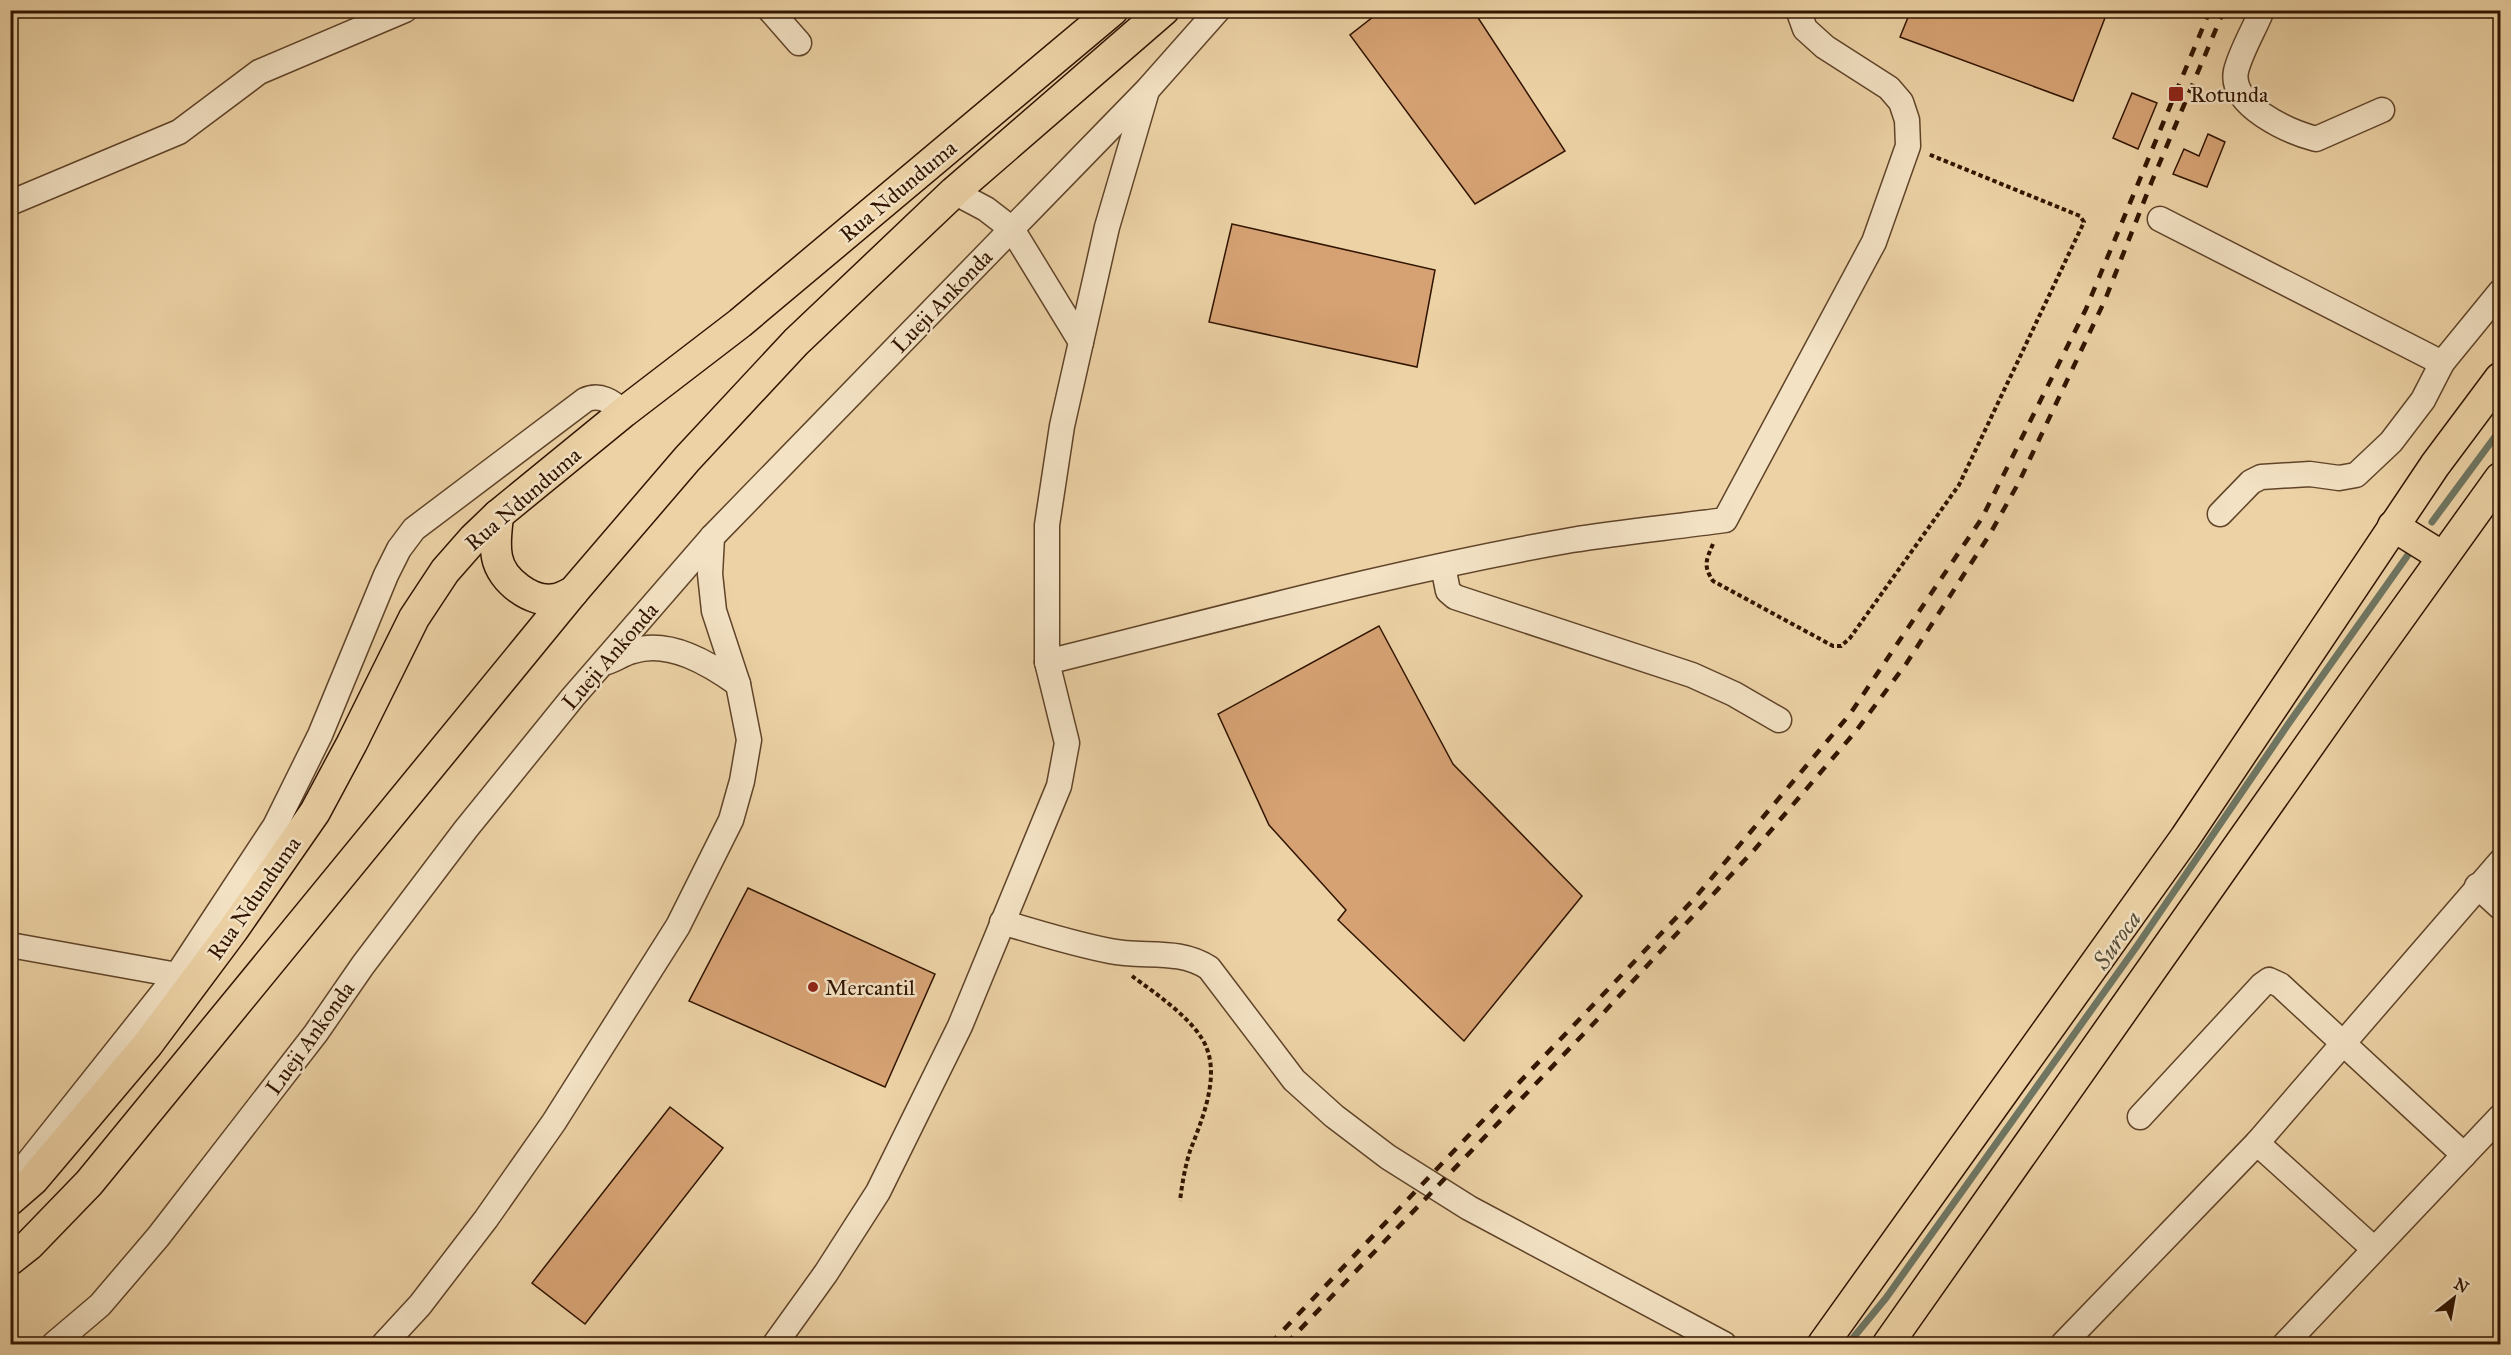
<svg xmlns="http://www.w3.org/2000/svg" width="2511" height="1355" viewBox="0 0 2511 1355" font-family="'IM FELL Great Primer',serif">
	<style>
		.lines { fill: none; stroke-linecap: round; stroke-linejoin: round }
		.stream { stroke: #6f7662; stroke-width: 7 }
		.building { fill: #d6a274; stroke: #311400; stroke-width: 1.5 }
		.minor-casing { stroke: #604429; stroke-width: 27 }
		.major-casing { stroke: #311400; stroke-width: 33 }
		.path { stroke: #311400; stroke-width: 4; stroke-dasharray: 4.5 3; stroke-linecap: butt }
		.minor { stroke: #f3e2c4; stroke-width: 24 }
		.major { stroke: #ecd2a5; stroke-width: 30 }
		.rail { stroke: #311400; stroke-width: 4.5; stroke-dasharray: 10 10; stroke-linecap: butt }
		.poi-dot { fill: #8f2418; stroke: #f3e2c4; stroke-width: 2 }
		.labels { text-anchor: middle; dominant-baseline: central; stroke-width: 5; stroke-linejoin: round; paint-order: stroke }
		.poi-label { font-size: 22px; fill: #311400; stroke: #f3e2c4; text-anchor: start }
		.street-label { font-size: 22px; fill: #311400; stroke: #f3e2c4 }
		.water-label { font-size: 24px; font-style: italic; fill: #554d39; stroke: #f3e2c4 }
	</style>
	<rect width="100%" height="100%" fill="#ecd2a5"/>
	<filter id="stains"><feTurbulence type="fractalNoise" baseFrequency=".00333" numOctaves="4"/><feColorMatrix values="0 0 0 0 .2 0 0 0 0 .09 0 0 0 0 .02 0 0 0 .5 -.17"/></filter>
	<radialGradient id="worn" r=".72"><stop offset=".6" stop-color="#630" stop-opacity="0"/><stop offset="1" stop-color="#630" stop-opacity=".3"/></radialGradient>
	<g class="lines">
		<g class="stream">
			<path d="M 2432,522 L 2500,430"/>
			<path d="M 1848,1344 L 1886,1298 L 2137,946 L 2289,723 L 2410,552"/>
		</g>
	</g>
	<g class="building">
		<path d="M 1382,10 L 1473,10 L 1565,151 L 1475,204 L 1350,35 Z"/>
		<path d="M 1911,10 L 2108,10 L 2073,101 L 1900,37 Z"/>
		<path d="M 2132,93 L 2157,103 L 2138,149 L 2113,138 Z"/>
		<path d="M 2208,134 L 2225,142 L 2207,187 L 2173,174 L 2184,149 L 2199,156 Z"/>
		<path d="M 1232,224 L 1435,270 L 1417,367 L 1209,322 Z"/>
		<path d="M 1379,626 L 1453,764 L 1582,896 L 1464,1041 L 1338,920 L 1346,910 L 1269,825 L 1218,714 Z"/>
		<path d="M 748,888 L 935,974 L 885,1087 L 689,1001 Z"/>
		<path d="M 670,1107 L 723,1148 L 585,1324 L 532,1283 Z"/>
	</g>
	<g class="lines">
		<defs>
			<g id="minor">
				<path d="M 770,10 L 799,43"/>
				<path d="M 2262,10 C 2254,30 2241,51 2236,71 C 2229,106 2290,132 2316,139 L 2382,110"/>
				<path d="M 954,192 L 986,209 L 1012,229 L 1081,342"/>
				<path d="M 10,203 L 179,132 L 259,72 L 405,10"/>
				<path d="M 2160,219 L 2442,363"/>
				<path d="M 2220,514 L 2251,482 L 2261,477 L 2310,474 L 2339,478 L 2356,475 L 2391,442 L 2423,400 L 2442,363 L 2500,292"/>
				<path d="M 1443,566 L 1448,591 L 1455,597 L 1692,675 L 1734,694 L 1779,720"/>
				<path d="M 607,662 C 616,659 624,653 633,651 C 669,639 710,664 738,684"/>
				<path d="M 1047,662 C 1221,619 1395,571 1572,540 C 1623,532 1674,527 1725,520 L 1874,242 L 1908,146 L 1907,120 L 1901,102 L 1889,88 L 1825,47 L 1805,29 L 1800,15 L 1801,10"/>
				<path d="M 2477,886 L 2500,907"/>
				<path d="M 1002,922 C 1038,933 1074,944 1110,951 C 1144,958 1179,948 1209,968 L 1294,1080 L 1334,1116 L 1388,1157 L 1469,1208 L 1724,1344"/>
				<path d="M 10,945 L 177,975"/>
				<path d="M 2140,1117 L 2262,985 L 2269,980 L 2280,985 L 2464,1155"/>
				<path d="M 2257,1143 L 2374,1249"/>
				<path d="M 10,1185 L 177,975 L 275,826 L 320,735 L 386,575 L 399,549 L 414,529 L 585,400 C 600,393 612,402 624,412"/>
				<path d="M 54,1344 L 100,1305 L 158,1237 L 316,1033 L 363,965 L 466,829 L 573,697 L 712,537 L 1148,89 L 1218,10"/>
				<path d="M 384,1344 L 420,1305 L 486,1219 L 554,1122 L 678,926 L 731,820 L 742,781 L 749,740 L 738,684 L 714,611 L 710,574 L 712,537"/>
				<path d="M 775,1344 L 826,1273 L 878,1192 L 960,1026 L 1059,786 L 1067,743 L 1047,662 L 1047,525 L 1062,426 L 1107,227 L 1146,94"/>
				<path d="M 2063,1344 L 2257,1143 L 2500,862"/>
				<path d="M 2285,1344 L 2500,1117"/>
			</g>
			<g id="major">
				<path d="M 498,515 C 497,528 494,543 497,557 C 501,580 532,604 556,599 C 562,598 568,594 573,592"/>
				<path d="M 2393,526 L 2443,557"/>
				<path d="M 10,1200 L 33,1180 L 148,1044 L 233,930 L 315,812 L 352,743 L 414,618 L 445,571 L 474,538 L 498,515 L 624,412 L 740,323 L 1113,10"/>
				<path d="M 10,1260 L 29,1245 L 89,1183 L 573,592 L 687,459 L 796,342 L 954,192 L 1164,10"/>
				<path d="M 1823,1344 L 2185,838 L 2435,465 L 2500,378"/>
				<path d="M 1888,1344 L 2358,676 L 2500,478"/>
			</g>
		</defs>
		<use href="#minor" class="minor-casing"/>
		<use href="#major" class="major-casing"/>
		<g class="path">
			<path d="M 1713,544 C 1706,560 1703,566 1713,581 L 1833,646 L 1841,646 L 1850,638 L 1959,485 L 2084,222 L 2080,216 L 1928,154"/>
			<path d="M 1132,976 C 1155,993 1198,1022 1207,1049 C 1219,1081 1201,1122 1190,1151 C 1185,1167 1182,1184 1180,1201"/>
		</g>
		<use href="#minor" class="minor"/>
		<use href="#major" class="major"/>
		<g class="rail">
			<path d="M 1270,1344 L 1694,899 L 1850,714 L 1982,518 L 2086,309 L 2210,10"/>
			<path d="M 1286,1344 L 1595,1022 L 1755,849 L 1856,731 L 1906,664 L 1990,534 L 2019,482 L 2105,300 L 2152,181 L 2224,10"/>
		</g>
	</g>
	<g class="poi-dot">
		<rect x="2168" y="86" width="16" height="16" rx="3"/>
		<circle cx="813" cy="987" r="6"/>
	</g>
	<g class="labels">
		<g class="poi-label">
			<text x="2190" y="94">Rotunda</text>
			<text x="825" y="987">Mercantil</text>
		</g>
		<g class="street-label">
			<text transform="translate(898 191) rotate(-40)">Rua Ndunduma</text>
			<text transform="translate(942 301) rotate(-46)">Lueji Ankonda</text>
			<text transform="translate(523 499) rotate(-41)">Rua Ndunduma</text>
			<text transform="translate(610 656) rotate(-49)">Lueji Ankonda</text>
			<text transform="translate(254 898) rotate(-55)">Rua Ndunduma</text>
			<text transform="translate(310 1038) rotate(-54)">Lueji Ankonda</text>
		</g>
		<g class="water-label">
			<text transform="translate(2117 940) rotate(-55)">Suroca</text>
		</g>
	</g>
	<rect width="2511" height="1355" fill="none" stroke="#ecd2a5" stroke-width="36"/>
	<rect x="12" y="12" width="2487" height="1331" fill="none" stroke="#311400" stroke-width="3"/>
	<rect x="18" y="18" width="2475" height="1319" fill="none" stroke="#311400" stroke-width="1.5"/>
	<g transform="translate(2454 1298) rotate(31)" stroke="#f3e2c4" stroke-width="4.5" paint-order="stroke">
	<path d="M0-4.5L10 22L0 15L-10 22Z" fill="#311400"/>
	<text y="-9" font-size="16" font-weight="bold" text-anchor="middle" fill="#311400">N</text>
	</g>
	<rect width="100%" height="100%" filter="url(#stains)"/>
	<rect width="100%" height="100%" fill="url(#worn)"/>
</svg>
